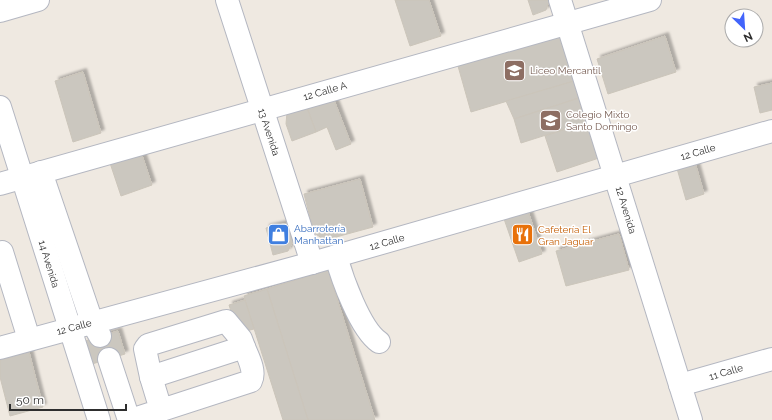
<svg xmlns="http://www.w3.org/2000/svg" width="772" height="420" viewBox="0 0 772 420" font-family="Raleway,sans-serif">
	<style>
		.building { fill: #cbc7bf; stroke: #cbc5ba; filter: url(#shadow) }
		.lines { fill: none; stroke-linecap: round; stroke-linejoin: round }
		.minor-casing { stroke: #b4b7c1; stroke-width: 24 }
		.minor { stroke: #fff; stroke-width: 22 }
		.labels { text-anchor: middle; dominant-baseline: central; stroke-width: 3; stroke-linejoin: round; paint-order: stroke }
		.education-label { font-size: 10px; fill: #785e54; stroke: #fff; text-anchor: start }
		.street-label { font-size: 10px; fill: #2e2e2e; stroke: #fff }
		.shop-label { font-size: 10px; fill: #366cbe; stroke: #fff; text-anchor: start }
		.food-label { font-size: 10px; fill: #c56008; stroke: #fff; text-anchor: start }
	</style>
	<defs>
		<filter id="shadow"><feDropShadow dx="3.5" dy="-3.5" stdDeviation="1" flood-color="#0004"/></filter>
	</defs>
	<rect width="100%" height="100%" fill="#efe9e1"/>
	<g class="building">
		<path d="M 395,0 L 429,0 L 441,36 L 410,46 Z"/>
		<path d="M 528,0 L 548,0 L 549,1 L 546,10 L 533,15 Z"/>
		<path d="M 558,28 L 574,81 L 471,112 L 456,59 Z"/>
		<path d="M 665,36 L 676,72 L 608,94 L 597,59 Z"/>
		<path d="M 83,72 L 101,133 L 73,142 L 55,81 Z"/>
		<path d="M 574,81 L 579,98 L 514,119 L 506,101 Z"/>
		<path d="M 772,83 L 772,110 L 760,113 L 754,87 Z"/>
		<path d="M 332,95 L 351,144 L 336,150 L 327,127 L 316,132 L 306,105 Z"/>
		<path d="M 579,98 L 587,122 L 521,143 L 514,119 Z"/>
		<path d="M 306,105 L 316,132 L 292,141 L 286,124 L 287,112 Z"/>
		<path d="M 587,122 L 599,158 L 557,172 L 545,136 Z"/>
		<path d="M 141,152 L 152,185 L 121,196 L 110,163 Z"/>
		<path d="M 694,159 L 704,194 L 686,200 L 676,165 Z"/>
		<path d="M 360,179 L 373,227 L 325,240 L 314,233 L 304,194 Z"/>
		<path d="M 527,208 L 542,254 L 519,262 L 503,216 Z"/>
		<path d="M 288,223 L 293,241 L 288,251 L 273,255 L 266,228 Z"/>
		<path d="M 619,234 L 629,270 L 566,286 L 556,251 Z"/>
		<path d="M 328,270 L 375,420 L 308,420 L 267,289 Z"/>
		<path d="M 267,289 L 308,420 L 283,420 L 245,300 L 244,296 Z"/>
		<path d="M 245,300 L 254,329 L 238,333 L 229,305 Z"/>
		<path d="M 118,331 L 125,354 L 92,364 L 85,341 Z"/>
		<path d="M 29,352 L 43,407 L 10,416 L 0,377 L 0,360 Z"/>
	</g>
	<g class="lines">
		<defs>
			<g id="minor">
				<path d="M 227,0 L 312,263"/>
				<path d="M 560,0 L 691,420"/>
				<path d="M 0,11 L 38,0"/>
				<path d="M 0,107 L 99,420"/>
				<path d="M 41,172 L 92,322 L 100,336"/>
				<path d="M 0,184 L 650,0"/>
				<path d="M 2,252 L 29,339"/>
				<path d="M 336,256 C 342,278 360,329 379,342"/>
				<path d="M 0,348 L 312,263 L 772,131"/>
				<path d="M 109,359 L 129,420"/>
				<path d="M 151,377 L 145,349 L 148,345 L 226,321 L 241,339 L 244,347"/>
				<path d="M 680,385 L 772,359"/>
				<path d="M 131,420 L 251,381 C 256,371 248,357 244,347 L 151,377 L 161,410"/>
			</g>
		</defs>
		<use href="#minor" class="minor-casing"/>
		<use href="#minor" class="minor"/>
	</g>
	<defs>
		<symbol id="university-square" viewBox="-11 -11 22 22"><rect x="-9" y="-9" width="18" height="18" rx="4" fill="#8d6e63" stroke="#fff"/><path d="M0-5L7-2L0 1L-7-2ZM-4 1L0 2.5L4 1V4Q0 6-4 4Z" fill="#fff"/></symbol>
		<symbol id="school-square" viewBox="-11 -11 22 22"><rect x="-9" y="-9" width="18" height="18" rx="4" fill="#8d6e63" stroke="#fff"/><path d="M0-5L7-2L0 1L-7-2ZM-4 1L0 2.5L4 1V4Q0 6-4 4Z" fill="#fff"/></symbol>
		<symbol id="shop-square" viewBox="-11 -11 22 22"><rect x="-9" y="-9" width="18" height="18" rx="4" fill="#3f7fe0" stroke="#fff"/><path d="M-5-2.5h2.3a2.7 3.5 0 0 1 5.4 0H5L5.5 6h-11ZM-1.5-2.5h3a1.5 2.3 0 0 0-3 0Z" fill="#fff"/></symbol>
		<symbol id="restaurant-square" viewBox="-11 -11 22 22"><rect x="-9" y="-9" width="18" height="18" rx="4" fill="#e8710a" stroke="#fff"/><path d="M-5-6h1v4h1v-4h1v4h1v-4h1v5L-1.5 .5V6h-2V.5L-5-1ZM5-6V6H3V1.5H1.5Q1.5-4 5-6Z" fill="#fff"/></symbol>
	</defs>
	<g fill-rule="evenodd">
		<use href="#university-square" x="502" y="58" width="25" height="25"/>
		<use href="#school-square" x="538" y="108" width="25" height="25"/>
		<use href="#shop-square" x="266" y="222" width="25" height="25"/>
		<use href="#restaurant-square" x="510" y="222" width="25" height="25"/>
	</g>
	<g class="labels">
		<g class="education-label">
			<text x="530" y="70">Liceo Mercantil</text>
			<text x="566" y="114">Colegio Mixto<tspan x="566" dy="12">Santo Domingo</tspan></text>
		</g>
		<g class="street-label">
			<text transform="translate(325 91) rotate(-16)">12 Calle A</text>
			<text transform="translate(269 132) rotate(72)">13 Avenida</text>
			<text transform="translate(698 152) rotate(-16)">12 Calle</text>
			<text transform="translate(626 210) rotate(73)">12 Avenida</text>
			<text transform="translate(387 242) rotate(-16)">12 Calle</text>
			<text transform="translate(49 264) rotate(73)">14 Avenida</text>
			<text transform="translate(74 327) rotate(-15)">12 Calle</text>
			<text transform="translate(726 372) rotate(-16)">11 Calle</text>
		</g>
		<g class="shop-label">
			<text x="294" y="228">Abarrotería<tspan x="294" dy="12">Manhattan</tspan></text>
		</g>
		<g class="food-label">
			<text x="538" y="229">Cafetería El<tspan x="538" dy="12">Gran Jaguar</tspan></text>
		</g>
	</g>
	<g transform="translate(744 28) rotate(155)"><circle r="19" fill="#ffffff" stroke="#ababab"/>
	<path d="M0-3L7 15L0 10L-7 15Z" fill="#4264fb"/>
	<text y="-6" font-size="11" font-weight="bold" text-anchor="middle" fill="#2e2e2e">N</text>
	</g>
	<path d="M10 404v6h116v-6" fill="none" stroke="#2e2e2e" stroke-width="2"/>
	<text x="16" y="404" font-size="12" fill="#2e2e2e" stroke="#ffffff" stroke-width="3" paint-order="stroke">50 m</text>
</svg>
